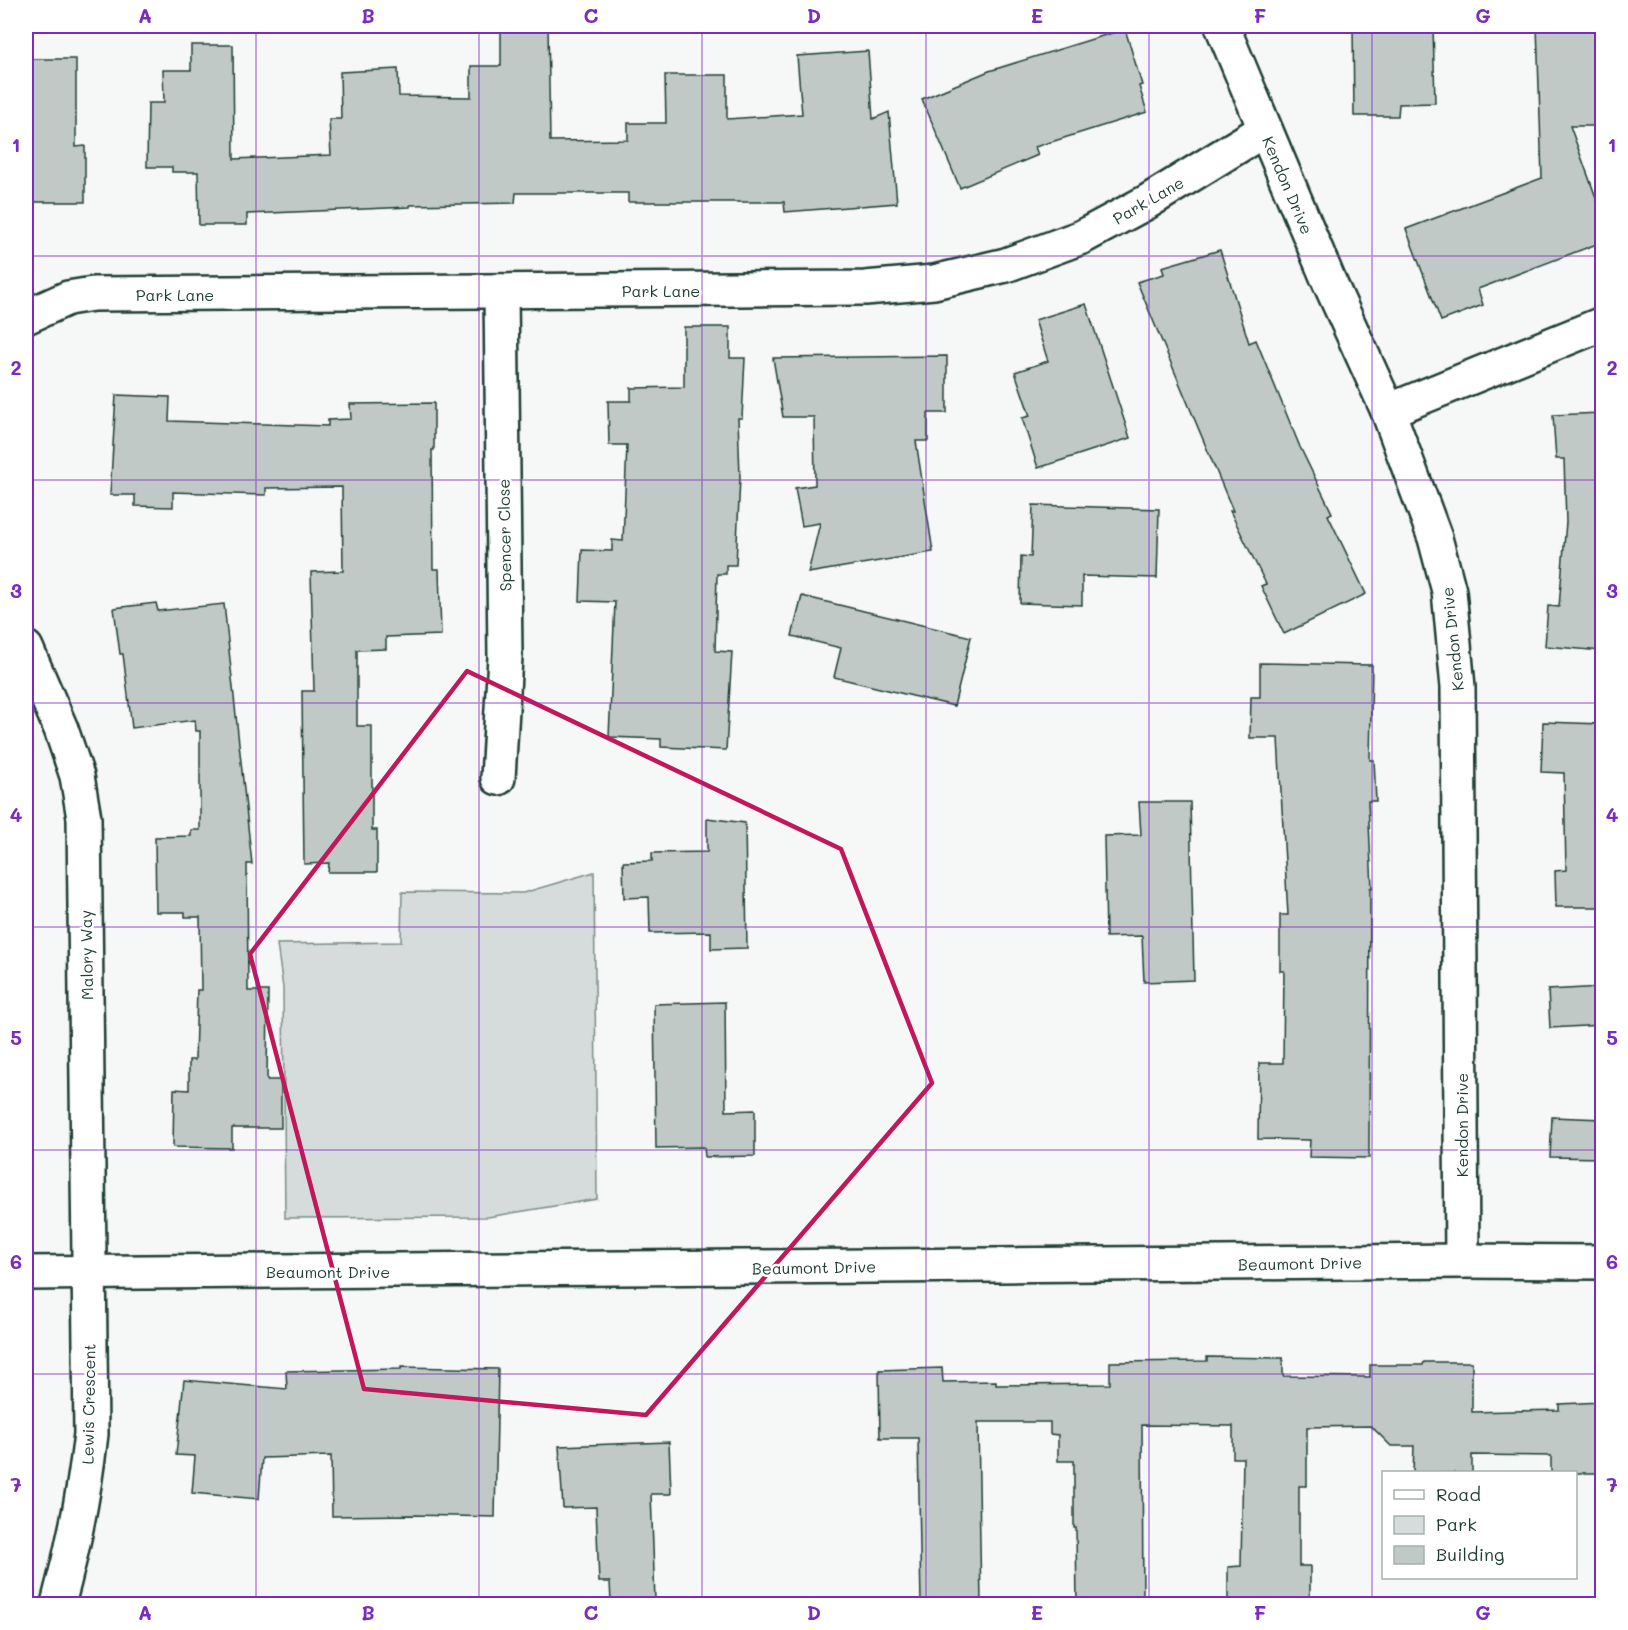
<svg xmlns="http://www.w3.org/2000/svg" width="1628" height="1630" viewBox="0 0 1628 1630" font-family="Mali,sans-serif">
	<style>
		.green { fill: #d6dcdb; stroke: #7a8c88; stroke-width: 1.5 }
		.building { fill: #c0c9c6; stroke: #1f3d34; stroke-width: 1.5 }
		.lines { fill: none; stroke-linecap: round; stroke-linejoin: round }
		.minor-casing { stroke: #1f3d34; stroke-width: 38 }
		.tertiary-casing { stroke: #1f3d34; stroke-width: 38 }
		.minor { stroke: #fff; stroke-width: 33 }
		.tertiary { stroke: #fff; stroke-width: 33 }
		.marked { fill: none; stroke: #c2185b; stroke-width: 4.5; stroke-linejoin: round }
		.grid { fill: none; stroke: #7b2cbf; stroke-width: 1.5; stroke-opacity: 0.55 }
		.labels { text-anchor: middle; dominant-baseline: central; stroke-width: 5; stroke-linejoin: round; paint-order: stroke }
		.street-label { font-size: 16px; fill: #1f3d34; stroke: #fff }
		.neatline { fill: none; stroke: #7b2cbf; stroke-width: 2 }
		.grid-label { font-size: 20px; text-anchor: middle; font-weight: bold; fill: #7b2cbf }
	</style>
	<rect width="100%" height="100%" fill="#f6f7f7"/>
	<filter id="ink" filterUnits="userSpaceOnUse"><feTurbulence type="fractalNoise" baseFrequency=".0167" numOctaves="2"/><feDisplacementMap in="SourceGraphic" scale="12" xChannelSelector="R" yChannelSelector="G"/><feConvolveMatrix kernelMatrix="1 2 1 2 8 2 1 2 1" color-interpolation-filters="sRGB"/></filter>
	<g filter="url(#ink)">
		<path class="green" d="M 594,872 L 597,1199 L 488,1217 L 285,1218 L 283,988 L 277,944 L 401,942 L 402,892 L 523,893 Z"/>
		<g class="building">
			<path d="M 501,26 L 548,26 L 550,141 L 628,140 L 628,123 L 666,123 L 665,75 L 727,75 L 727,119 L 802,114 L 797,56 L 868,51 L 873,119 L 889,112 L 897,203 L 785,212 L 784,202 L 628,202 L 628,193 L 516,193 L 515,203 L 410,205 L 410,207 L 247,214 L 247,225 L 199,225 L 198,172 L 172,172 L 172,167 L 147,167 L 148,103 L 164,103 L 163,70 L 191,70 L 191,45 L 233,45 L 234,159 L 331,155 L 329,119 L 341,119 L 340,72 L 398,69 L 399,96 L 471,97 L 471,66 L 501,66 Z"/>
			<path d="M 1353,26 L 1433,26 L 1435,103 L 1399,104 L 1398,116 L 1354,116 Z"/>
			<path d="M 1537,26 L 1602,26 L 1602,105 L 1595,105 L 1596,126 L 1570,126 L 1602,214 L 1602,242 L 1478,289 L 1483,305 L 1441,321 L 1406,229 L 1542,178 Z"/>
			<path d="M 1125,29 L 1142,85 L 1139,86 L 1147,112 L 1035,147 L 1038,155 L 960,188 L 922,99 L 989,71 Z"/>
			<path d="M 26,59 L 76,59 L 76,147 L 85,146 L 85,202 L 26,202 Z"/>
			<path d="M 1220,250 L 1249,343 L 1256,340 L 1300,447 L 1332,513 L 1328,515 L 1366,594 L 1284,634 L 1261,586 L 1266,584 L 1230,511 L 1233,511 L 1137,282 L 1164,274 L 1162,267 Z"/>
			<path d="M 1086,304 L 1130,438 L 1038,468 L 1022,418 L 1030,416 L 1015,372 L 1048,361 L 1035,320 Z"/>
			<path d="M 684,327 L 730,327 L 730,358 L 745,358 L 742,418 L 738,418 L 740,477 L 736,565 L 726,565 L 726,574 L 717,574 L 715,651 L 732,652 L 726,750 L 661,747 L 661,739 L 609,737 L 615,602 L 580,601 L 582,550 L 612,551 L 612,540 L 623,541 L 627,445 L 609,445 L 608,401 L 631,401 L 631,388 L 684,387 Z"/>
			<path d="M 947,356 L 947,413 L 928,413 L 928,441 L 916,441 L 933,552 L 808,573 L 820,523 L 802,526 L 795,488 L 815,485 L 814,417 L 783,417 L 773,358 Z"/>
			<path d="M 116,395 L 170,397 L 169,421 L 328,426 L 328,420 L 351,419 L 350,404 L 434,403 L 434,450 L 432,450 L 433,569 L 439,569 L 441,635 L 386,637 L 386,649 L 357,650 L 357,726 L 372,726 L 372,830 L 377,830 L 377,872 L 328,872 L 329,863 L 304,864 L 302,691 L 314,691 L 311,572 L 343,571 L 342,487 L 266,488 L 266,495 L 173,492 L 173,507 L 135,506 L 135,495 L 110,495 Z"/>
			<path d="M 1602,413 L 1602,651 L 1545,646 L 1548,606 L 1559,607 L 1566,522 L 1564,459 L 1556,459 L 1553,415 Z"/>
			<path d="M 1033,505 L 1159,509 L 1157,578 L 1082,576 L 1082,605 L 1020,603 L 1021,556 L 1031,557 Z"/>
			<path d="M 802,596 L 971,637 L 954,706 L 834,677 L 841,648 L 792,636 Z"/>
			<path d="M 156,603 L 158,611 L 224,604 L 252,864 L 247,864 L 248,991 L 268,991 L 267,1080 L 281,1080 L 281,1128 L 232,1128 L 232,1148 L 173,1147 L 174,1089 L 189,1090 L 189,1060 L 195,1060 L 197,990 L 201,990 L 200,917 L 185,917 L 185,912 L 156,912 L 155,837 L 191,836 L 191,830 L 200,830 L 200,731 L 196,731 L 195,720 L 132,728 L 123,654 L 120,654 L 114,608 Z"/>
			<path d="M 1260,663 L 1372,665 L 1370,760 L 1374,760 L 1376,801 L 1368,801 L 1372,888 L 1370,888 L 1369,1158 L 1309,1157 L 1310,1140 L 1258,1139 L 1259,1063 L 1283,1063 L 1284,971 L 1280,971 L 1280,915 L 1288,915 L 1278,738 L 1250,738 L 1251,697 L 1260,697 Z"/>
			<path d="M 1543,722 L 1602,724 L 1602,907 L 1556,907 L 1555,871 L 1566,870 L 1564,773 L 1541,772 Z"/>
			<path d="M 1139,802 L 1190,802 L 1194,980 L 1144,982 L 1142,936 L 1106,937 L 1104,836 L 1141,835 Z"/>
			<path d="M 707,818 L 745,823 L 747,948 L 711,949 L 711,932 L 650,933 L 649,897 L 624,898 L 623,862 L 652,861 L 652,853 L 707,852 Z"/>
			<path d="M 1602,987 L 1602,1025 L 1550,1028 L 1548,990 Z"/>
			<path d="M 725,1002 L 726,1111 L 755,1110 L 755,1156 L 705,1157 L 704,1147 L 656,1148 L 654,1004 Z"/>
			<path d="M 1552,1117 L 1602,1119 L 1602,1158 L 1550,1157 Z"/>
			<path d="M 1207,1357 L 1283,1358 L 1283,1376 L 1370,1377 L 1370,1365 L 1423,1365 L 1424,1362 L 1472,1362 L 1472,1412 L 1559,1410 L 1559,1404 L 1602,1402 L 1602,1473 L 1551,1473 L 1551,1456 L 1472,1455 L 1472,1473 L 1413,1473 L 1414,1446 L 1391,1446 L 1371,1426 L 1307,1427 L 1307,1486 L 1299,1486 L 1299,1566 L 1310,1566 L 1310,1605 L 1228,1605 L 1228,1567 L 1241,1566 L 1243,1458 L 1233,1458 L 1233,1426 L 1142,1425 L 1143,1605 L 1077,1605 L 1076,1528 L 1074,1528 L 1074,1461 L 1058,1461 L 1058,1435 L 1050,1434 L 1050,1422 L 978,1422 L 981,1605 L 921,1605 L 918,1438 L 880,1438 L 879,1370 L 942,1368 L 943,1382 L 996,1381 L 996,1385 L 1110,1384 L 1110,1362 L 1207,1361 Z"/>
			<path d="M 401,1367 L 498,1369 L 495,1517 L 413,1515 L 332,1516 L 331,1456 L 262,1458 L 259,1499 L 192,1493 L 195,1456 L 176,1455 L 184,1380 L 287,1389 L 286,1371 L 401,1369 Z"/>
			<path d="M 669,1442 L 671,1494 L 651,1494 L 655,1600 L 611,1602 L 610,1582 L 599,1582 L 596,1507 L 563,1508 L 559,1446 Z"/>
		</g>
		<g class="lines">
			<defs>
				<g id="minor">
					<path d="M 1222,26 L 1328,279 L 1388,411 L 1435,538 L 1449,591 L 1458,687 L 1462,1261"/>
					<path d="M 26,317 L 68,298 L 93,294 L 865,288 L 934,282 L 1006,265 L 1082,237 L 1147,202 L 1264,130"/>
					<path d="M 1388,411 L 1602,324"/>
					<path d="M 26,648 L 61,729 L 77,776 L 84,818 L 91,1434 C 84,1495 74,1546 58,1604"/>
					<path d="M 498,778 L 505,657 L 501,291"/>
				</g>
				<path id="tertiary" d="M 26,1273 L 1462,1261 L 1602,1262"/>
			</defs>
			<use href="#minor" class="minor-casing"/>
			<use href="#tertiary" class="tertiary-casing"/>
			<use href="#minor" class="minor"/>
			<use href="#tertiary" class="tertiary"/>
		</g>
	</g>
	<path class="marked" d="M 467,671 L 841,849 L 932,1083 L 646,1415 L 364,1389 L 250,954 Z"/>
	<path class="grid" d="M 256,26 L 256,1604M 479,26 L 479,1604M 702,26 L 702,1604M 926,26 L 926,1604M 1149,26 L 1149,1604M 1372,26 L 1372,1604M 26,256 L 1602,256M 26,480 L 1602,480M 26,703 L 1602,703M 26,927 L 1602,927M 26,1150 L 1602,1150M 26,1374 L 1602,1374"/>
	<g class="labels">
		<g class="street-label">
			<text transform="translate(1288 185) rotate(67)">Kendon Drive</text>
			<text transform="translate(1148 200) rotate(-30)">Park Lane</text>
			<text x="661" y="290">Park Lane</text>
			<text x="175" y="294">Park Lane</text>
			<text transform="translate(504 535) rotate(-91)">Spencer Close</text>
			<text transform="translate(1452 639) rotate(-96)">Kendon Drive</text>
			<text transform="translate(86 955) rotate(-91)">Malory Way</text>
			<text transform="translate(1461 1125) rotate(-90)">Kendon Drive</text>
			<text transform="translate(1300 1263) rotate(-1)">Beaumont Drive</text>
			<text transform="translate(814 1267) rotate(-1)">Beaumont Drive</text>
			<text x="328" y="1271">Beaumont Drive</text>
			<text transform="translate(88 1404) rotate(-89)">Lewis Crescent</text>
		</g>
	</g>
	<rect width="1628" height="1630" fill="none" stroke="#fff" stroke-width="66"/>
	<rect x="1382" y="1471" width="195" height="108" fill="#ffffff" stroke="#a5b1ae" stroke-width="1.5"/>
	<rect x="1394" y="1490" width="30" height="9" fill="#ffffff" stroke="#a5b1ae" stroke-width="1.5"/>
	<text x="1436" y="1501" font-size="18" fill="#1f3d34">Road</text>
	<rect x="1394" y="1516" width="30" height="18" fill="#d6dcdb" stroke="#a5b1ae" stroke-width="1.5"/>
	<text x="1436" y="1531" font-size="18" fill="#1f3d34">Park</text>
	<rect x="1394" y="1546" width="30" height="18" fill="#c0c9c6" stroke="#a5b1ae" stroke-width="1.5"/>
	<text x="1436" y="1561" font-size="18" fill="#1f3d34">Building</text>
	<rect x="33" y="33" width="1562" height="1564" class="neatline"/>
	<g class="grid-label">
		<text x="145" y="23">A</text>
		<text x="368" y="23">B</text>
		<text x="591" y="23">C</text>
		<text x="814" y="23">D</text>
		<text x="1037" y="23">E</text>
		<text x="1260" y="23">F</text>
		<text x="1483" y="23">G</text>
		<text x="16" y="152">1</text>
		<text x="1612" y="152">1</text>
		<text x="16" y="375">2</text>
		<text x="1612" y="375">2</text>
		<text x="16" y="598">3</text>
		<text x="1612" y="598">3</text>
		<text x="16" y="822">4</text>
		<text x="1612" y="822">4</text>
		<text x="16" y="1045">5</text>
		<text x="1612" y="1045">5</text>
		<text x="16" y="1269">6</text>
		<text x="1612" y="1269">6</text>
		<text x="16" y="1492">7</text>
		<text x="1612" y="1492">7</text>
		<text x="145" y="1620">A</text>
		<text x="368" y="1620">B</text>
		<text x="591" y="1620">C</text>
		<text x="814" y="1620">D</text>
		<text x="1037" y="1620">E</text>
		<text x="1260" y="1620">F</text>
		<text x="1483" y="1620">G</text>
	</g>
</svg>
